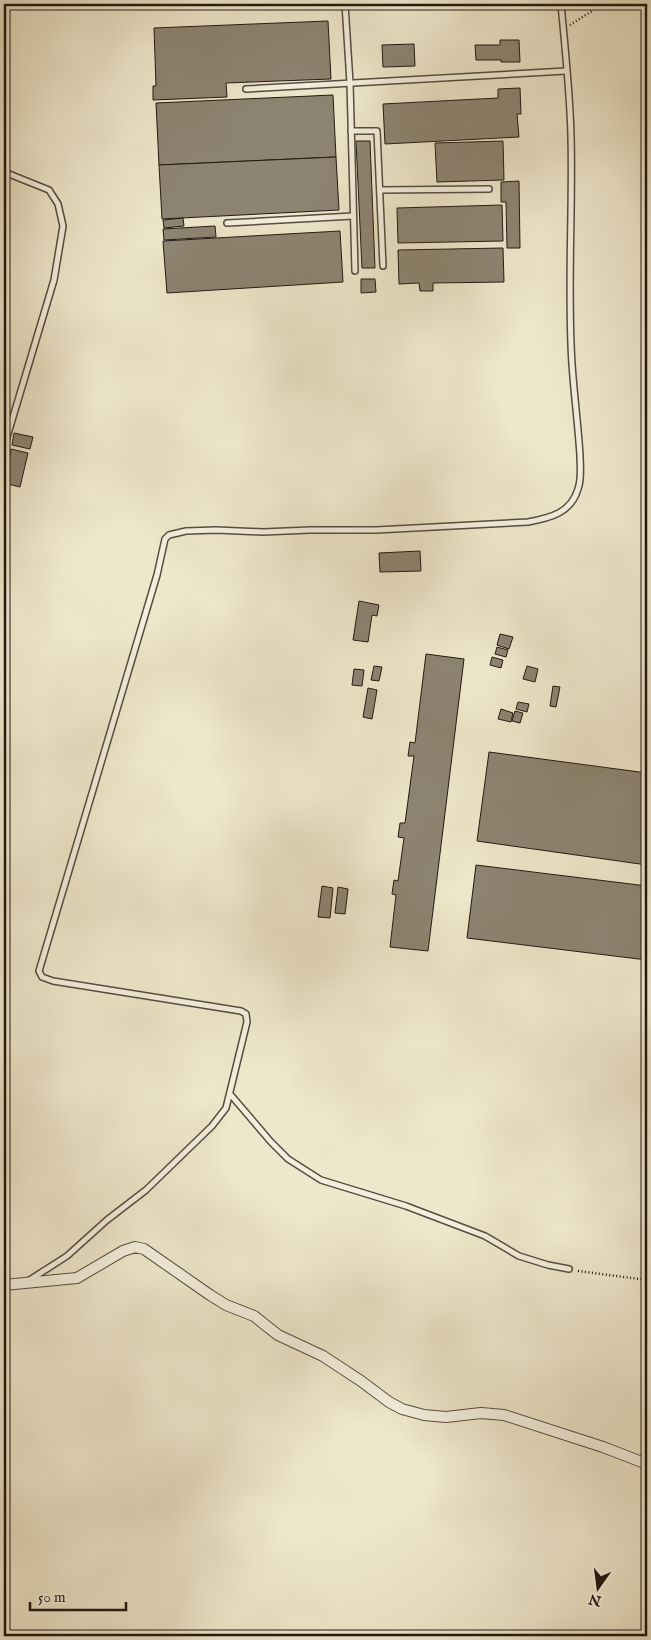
<svg xmlns="http://www.w3.org/2000/svg" width="651" height="1640" viewBox="0 0 651 1640" font-family="'IM FELL English',serif">
	<style>
		.building { fill: #8d8472; stroke: #231812 }
		.lines { fill: none; stroke-linecap: round; stroke-linejoin: round }
		.service-casing { stroke: #564c40; stroke-width: 8 }
		.minor-casing { stroke: #564c40; stroke-width: 12 }
		.path { stroke: #231812; stroke-width: 2.5; stroke-dasharray: 1 2.5; stroke-linecap: butt }
		.service { stroke: #f4efdd; stroke-width: 5 }
		.minor { stroke: #f4efdd; stroke-width: 10 }
	</style>
	<rect width="100%" height="100%" fill="#eee7cb"/>
	<filter id="stains"><feTurbulence type="fractalNoise" baseFrequency=".004" numOctaves="4"/><feColorMatrix values="0 0 0 0 .2 0 0 0 0 .09 0 0 0 0 .02 0 0 0 .5 -.17"/></filter>
	<radialGradient id="worn" r=".72"><stop offset=".6" stop-color="#630" stop-opacity="0"/><stop offset="1" stop-color="#630" stop-opacity=".3"/></radialGradient>
	<g class="building">
		<path d="M 328,21 L 331,79 L 226,83 L 227,97 L 153,100 L 153,86 L 156,86 L 154,28 Z"/>
		<path d="M 500,40 L 519,40 L 520,62 L 501,62 L 501,60 L 476,60 L 475,45 L 500,45 Z"/>
		<path d="M 414,44 L 415,66 L 383,67 L 382,45 Z"/>
		<path d="M 520,88 L 521,114 L 517,114 L 519,137 L 385,144 L 383,104 L 498,98 L 498,89 Z"/>
		<path d="M 333,95 L 336,157 L 159,165 L 156,103 Z"/>
		<path d="M 356,141 L 370,141 L 375,268 L 362,268 Z"/>
		<path d="M 503,141 L 504,180 L 437,182 L 435,143 Z"/>
		<path d="M 336,157 L 339,210 L 162,219 L 159,165 Z"/>
		<path d="M 519,181 L 520,248 L 507,248 L 506,202 L 501,202 L 501,182 Z"/>
		<path d="M 502,205 L 503,241 L 398,243 L 397,208 Z"/>
		<path d="M 183,218 L 184,226 L 164,228 L 163,220 Z"/>
		<path d="M 215,226 L 216,237 L 164,240 L 163,229 Z"/>
		<path d="M 340,231 L 343,282 L 167,293 L 163,241 Z"/>
		<path d="M 503,248 L 504,282 L 433,283 L 433,291 L 420,291 L 419,283 L 399,284 L 398,250 Z"/>
		<path d="M 361,279 L 375,279 L 376,292 L 361,293 Z"/>
		<path d="M 14,433 L 33,437 L 30,449 L 12,445 Z"/>
		<path d="M 11,449 L 28,453 L 20,487 L 4,483 Z"/>
		<path d="M 420,551 L 421,571 L 380,572 L 379,553 Z"/>
		<path d="M 359,601 L 379,605 L 377,616 L 372,615 L 368,642 L 353,640 Z"/>
		<path d="M 500,634 L 513,637 L 509,649 L 497,645 Z"/>
		<path d="M 497,647 L 508,650 L 506,657 L 495,654 Z"/>
		<path d="M 426,654 L 464,659 L 428,951 L 390,947 L 396,895 L 392,894 L 394,880 L 398,881 L 404,838 L 398,837 L 400,823 L 405,823 L 414,756 L 408,756 L 410,742 L 415,743 Z"/>
		<path d="M 492,657 L 503,660 L 501,668 L 490,665 Z"/>
		<path d="M 374,666 L 382,667 L 379,681 L 371,680 Z"/>
		<path d="M 527,666 L 538,669 L 535,682 L 523,679 Z"/>
		<path d="M 354,669 L 364,670 L 362,686 L 352,685 Z"/>
		<path d="M 553,686 L 560,687 L 556,707 L 550,706 Z"/>
		<path d="M 368,688 L 377,690 L 372,719 L 363,717 Z"/>
		<path d="M 518,702 L 529,704 L 527,712 L 516,709 Z"/>
		<path d="M 501,709 L 513,713 L 511,722 L 498,719 Z"/>
		<path d="M 515,711 L 523,713 L 520,723 L 512,721 Z"/>
		<path d="M 489,752 L 647,773 L 647,865 L 477,841 Z"/>
		<path d="M 476,865 L 647,886 L 647,960 L 467,938 Z"/>
		<path d="M 322,886 L 333,888 L 330,918 L 318,917 Z"/>
		<path d="M 338,887 L 348,889 L 345,914 L 335,913 Z"/>
	</g>
	<g class="lines">
		<defs>
			<g id="service">
				<path d="M 345,4 L 350,83 L 355,271"/>
				<path d="M 246,89 L 566,71"/>
				<path d="M 351,131 L 377,131 L 383,266"/>
				<path d="M 4,172 L 49,190 L 58,204 L 63,226 L 54,280 L 4,447"/>
				<path d="M 381,190 L 489,189"/>
				<path d="M 227,223 L 353,216"/>
				<path d="M 230,1094 L 271,1142 L 288,1159 L 321,1180 L 406,1206 L 485,1236 L 519,1256 L 548,1265 L 569,1269"/>
				<path d="M 28,1281 L 67,1256 L 107,1220 L 146,1190 L 212,1126 L 226,1108 L 247,1022 L 246,1014 L 241,1011 L 53,981 L 42,977 L 39,971 L 157,575 L 165,539 L 169,535 L 186,531 L 216,530 L 263,532 L 310,530 L 376,530 L 528,522 C 550,518 571,513 578,489 C 582,478 580,466 580,455 C 578,424 574,394 572,364 C 567,288 573,212 571,136 C 570,92 565,48 561,4"/>
			</g>
			<path id="minor" d="M 4,1285 L 77,1278 L 123,1251 L 135,1247 L 144,1249 L 210,1295 L 226,1305 L 254,1316 L 278,1335 L 323,1356 L 361,1381 L 389,1402 L 402,1409 L 424,1415 L 446,1417 L 481,1413 L 504,1415 L 603,1447 L 647,1464"/>
		</defs>
		<use href="#service" class="service-casing"/>
		<use href="#minor" class="minor-casing"/>
		<g class="path">
			<path d="M 570,25 L 603,4"/>
			<path d="M 578,1271 L 647,1280"/>
		</g>
		<use href="#service" class="service"/>
		<use href="#minor" class="minor"/>
	</g>
	<rect width="651" height="1640" fill="none" stroke="#eee7cb" stroke-width="20"/>
	<rect x="5" y="5" width="641" height="1630" fill="none" stroke="#231812" stroke-width="2.5"/>
	<rect x="10" y="10" width="631" height="1620" fill="none" stroke="#231812"/>
	<g transform="translate(598 1588) rotate(194)" stroke="#f4efdd" stroke-width="4" paint-order="stroke">
	<path d="M0-4L9 19L0 12L-9 19Z" fill="#231812"/>
	<text y="-8" font-size="14" font-weight="bold" text-anchor="middle" fill="#231812">N</text>
	</g>
	<path d="M30 1602v8h96v-8" fill="none" stroke="#231812" stroke-width="2.5"/>
	<text x="38" y="1602" font-size="15" fill="#231812" stroke="#f4efdd" stroke-width="4" paint-order="stroke">50 m</text>
	<rect width="100%" height="100%" filter="url(#stains)"/>
	<rect width="100%" height="100%" fill="url(#worn)"/>
</svg>
